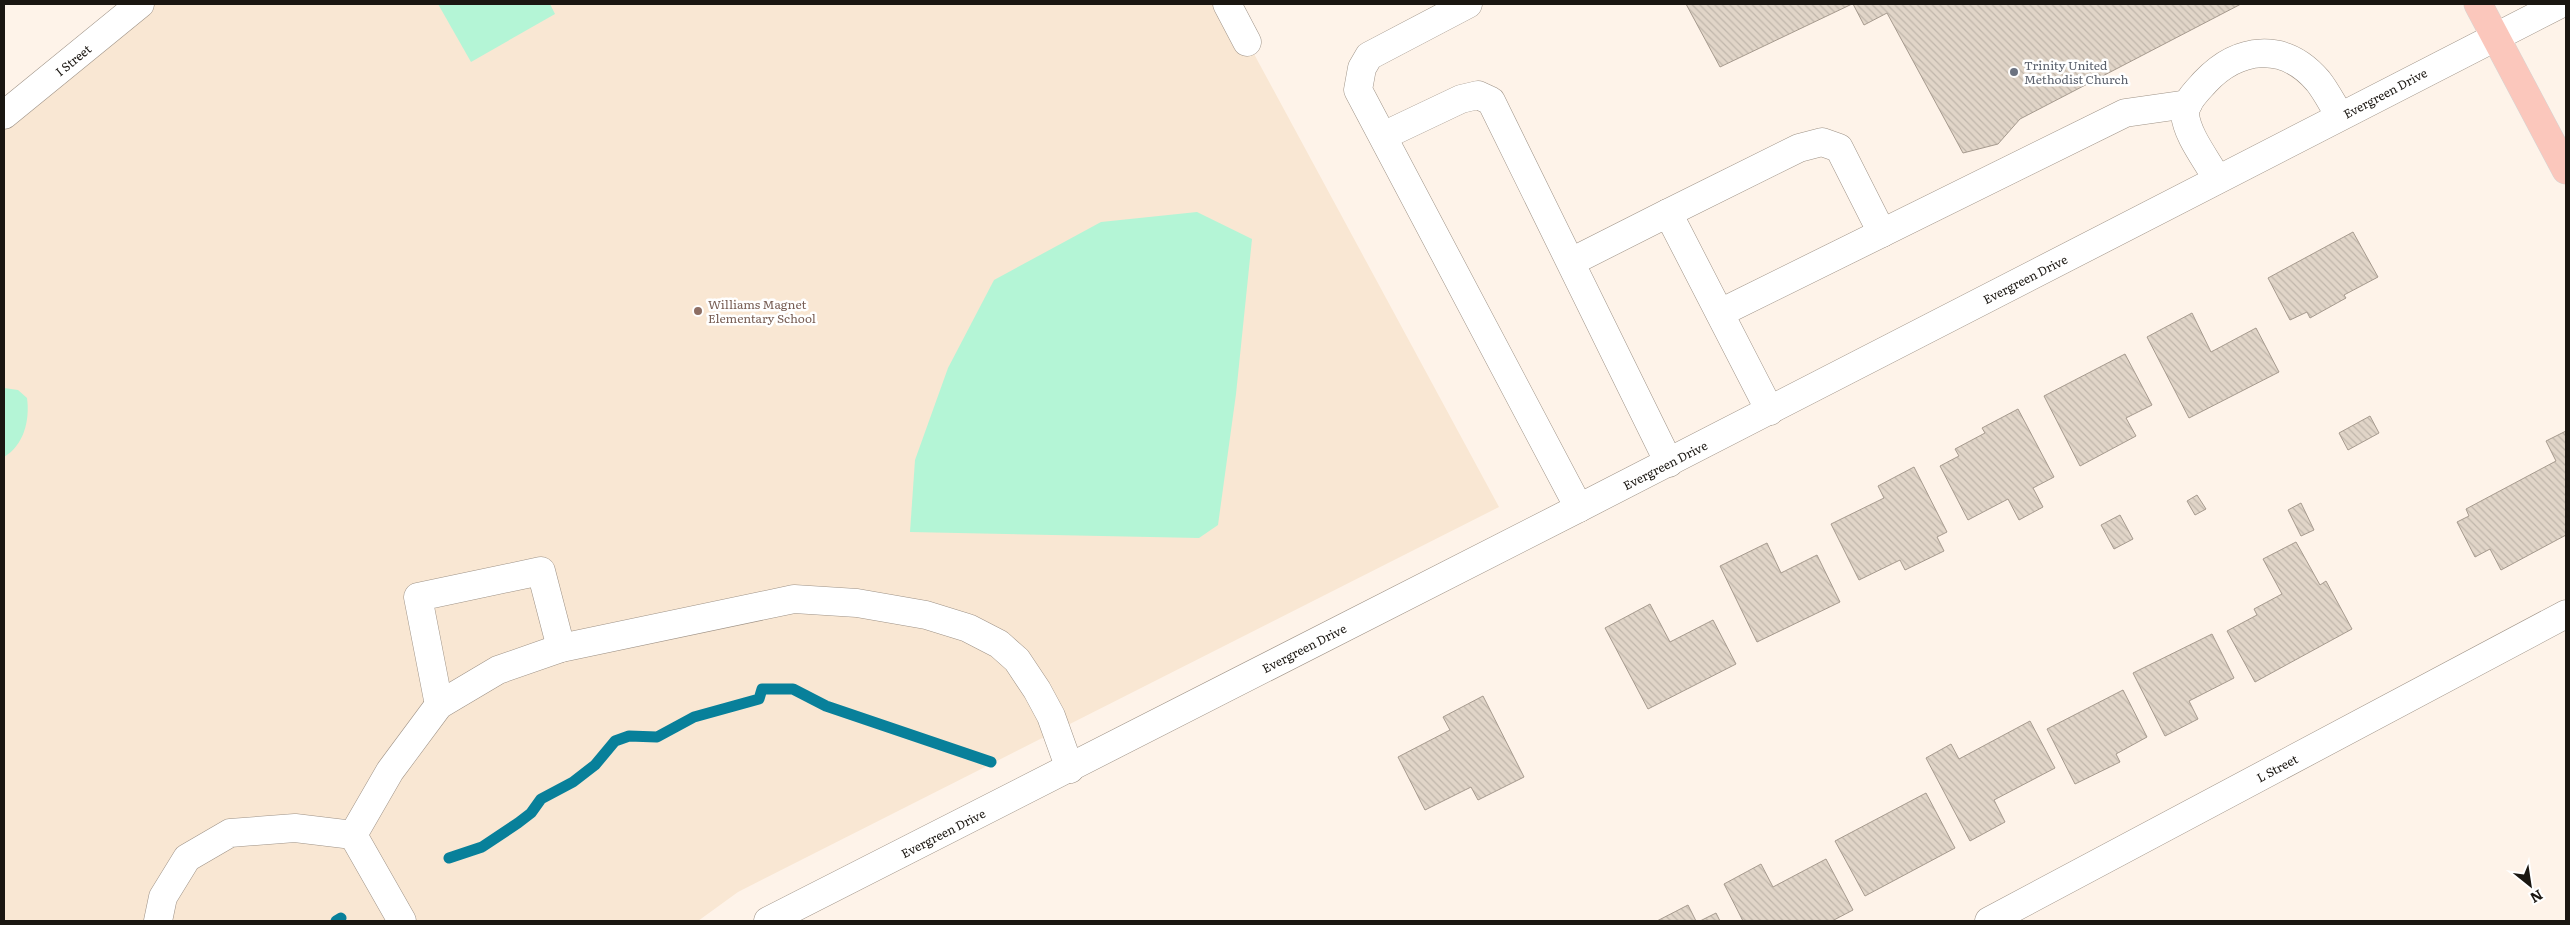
<svg xmlns="http://www.w3.org/2000/svg" width="2570" height="925" viewBox="0 0 2570 925" font-family="Literata,serif">
	<style>
		.built { fill: #f9e7d3 }
		.green { fill: #b4f5d6 }
		.lines { fill: none; stroke-linecap: round; stroke-linejoin: round }
		.stream { stroke: #08809a; stroke-width: 11 }
		.building { fill: url(#building-back-hatch); stroke: #a69a8e }
		.minor-casing { stroke: #9e9286; stroke-width: 29 }
		.major-casing { stroke: #d6d5d4; stroke-width: 29 }
		.minor { stroke: #fff; stroke-width: 28 }
		.major { stroke: #fbc7bc; stroke-width: 28 }
		.worship-dot { fill: #6b7280; stroke: #fff; stroke-width: 2 }
		.education-dot { fill: #8d6e63; stroke: #fff; stroke-width: 2 }
		.labels { text-anchor: middle; dominant-baseline: central; stroke-width: 5; stroke-linejoin: round; paint-order: stroke }
		.street-label { font-size: 12px; fill: #1a1611; stroke: #fff }
		.worship-label { font-size: 12px; fill: #5b616d; stroke: #fff; text-anchor: start }
		.education-label { font-size: 12px; fill: #785e54; stroke: #fff; text-anchor: start }
	</style>
	<defs>
		<pattern id="building-back-hatch" width="6" height="6" patternUnits="userSpaceOnUse" patternTransform="scale(1.25)"><rect width="6" height="6" fill="#e1d5c8"/><path d="M-1 5l2 2M0 0l6 6M5-1l2 2" fill="none" stroke="#c0b6ab"/></pattern>
	</defs>
	<rect width="100%" height="100%" fill="#fef3e9"/>
	<path class="built" d="M 142,4 L 1227,4 L 1499,507 L 738,892 L 698,921 L 4,921 L 4,115 Z"/>
	<g class="green">
		<path d="M 438,4 L 550,4 L 555,14 L 471,62 Z"/>
		<path d="M 1197,212 L 1252,239 L 1236,394 L 1218,525 L 1199,538 L 910,532 L 915,460 L 948,368 L 994,280 L 1101,222 Z"/>
		<path d="M 4,388 L 18,390 L 27,398 C 30,420 24,445 4,457 Z"/>
	</g>
	<g class="lines">
		<g class="stream">
			<path d="M 449,858 L 482,847 L 518,823 L 531,813 L 541,799 L 573,782 L 595,765 L 615,741 L 629,736 L 657,737 L 694,717 L 759,699 L 762,689 L 793,689 L 826,706 L 991,762"/>
			<path d="M 336,921 L 341,918"/>
		</g>
	</g>
	<g class="building">
		<path d="M 1686,4 L 1852,4 L 1720,67 Z"/>
		<path d="M 1853,4 L 2241,4 L 2020,119 L 1998,144 L 1963,153 L 1887,13 L 1864,25 Z"/>
		<path d="M 2353,232 L 2378,277 L 2344,295 L 2346,298 L 2310,318 L 2307,312 L 2290,320 L 2268,278 Z"/>
		<path d="M 2192,313 L 2211,352 L 2256,328 L 2279,372 L 2189,418 L 2147,337 Z"/>
		<path d="M 2125,354 L 2152,405 L 2126,418 L 2136,436 L 2080,466 L 2044,396 Z"/>
		<path d="M 2018,409 L 2054,477 L 2033,488 L 2043,507 L 2019,520 L 2008,499 L 1968,520 L 1940,466 L 1959,456 L 1955,449 L 1985,433 L 1982,428 Z"/>
		<path d="M 2370,416 L 2379,433 L 2348,450 L 2339,433 Z"/>
		<path d="M 2566,431 L 2566,535 L 2501,570 L 2490,549 L 2475,557 L 2457,522 L 2469,516 L 2466,509 L 2556,461 L 2546,441 Z"/>
		<path d="M 1914,467 L 1947,532 L 1937,537 L 1944,551 L 1905,570 L 1900,560 L 1859,580 L 1831,524 L 1884,498 L 1878,486 Z"/>
		<path d="M 2197,495 L 2206,509 L 2195,515 L 2187,501 Z"/>
		<path d="M 2301,503 L 2314,530 L 2301,536 L 2288,510 Z"/>
		<path d="M 2120,515 L 2133,539 L 2114,549 L 2101,525 Z"/>
		<path d="M 2296,542 L 2320,585 L 2326,581 L 2352,629 L 2255,682 L 2227,631 L 2257,615 L 2254,609 L 2282,594 L 2263,559 Z"/>
		<path d="M 1767,543 L 1781,573 L 1817,555 L 1840,602 L 1757,642 L 1720,566 Z"/>
		<path d="M 1650,604 L 1670,642 L 1713,620 L 1736,664 L 1648,709 L 1605,628 Z"/>
		<path d="M 2212,634 L 2234,678 L 2189,701 L 2198,719 L 2165,736 L 2133,673 Z"/>
		<path d="M 2123,690 L 2147,737 L 2116,754 L 2120,762 L 2075,784 L 2047,729 Z"/>
		<path d="M 1483,696 L 1524,777 L 1478,800 L 1471,787 L 1425,810 L 1398,757 L 1450,730 L 1443,717 Z"/>
		<path d="M 2030,721 L 2055,768 L 1994,800 L 2005,822 L 1970,841 L 1926,758 L 1951,744 L 1959,759 Z"/>
		<path d="M 1926,793 L 1955,848 L 1865,896 L 1835,841 Z"/>
		<path d="M 1826,859 L 1853,910 L 1832,921 L 1743,921 L 1724,884 L 1761,864 L 1773,887 Z"/>
		<path d="M 1688,905 L 1696,921 L 1657,921 Z"/>
		<path d="M 1716,913 L 1720,921 L 1700,921 Z"/>
	</g>
	<g class="lines">
		<defs>
			<g id="minor">
				<path d="M 1227,4 L 1247,42"/>
				<path d="M 1468,4 L 1369,56 L 1362,68 L 1358,90 L 1579,508"/>
				<path d="M 4,115 L 140,4"/>
				<path d="M 1383,136 L 1461,99 L 1478,95 L 1491,101 L 1669,463"/>
				<path d="M 2217,179 C 2207,160 2187,136 2185,114 C 2185,102 2197,91 2205,82 C 2238,47 2284,41 2318,81 C 2326,91 2333,105 2340,116"/>
				<path d="M 1668,213 L 1799,148 L 1822,142 L 1839,148 L 1882,233"/>
				<path d="M 1571,262 L 1668,213 L 1770,411"/>
				<path d="M 1720,313 L 2125,113 L 2188,104"/>
				<path d="M 439,705 L 418,597 L 541,571 L 561,648"/>
				<path d="M 353,835 L 390,771 L 439,705 L 498,670 L 561,648 L 794,599 L 857,603 L 926,615 L 968,628 L 999,644 L 1017,660 L 1037,690 L 1051,716 L 1070,769"/>
				<path d="M 353,835 L 402,921"/>
				<path d="M 158,921 L 163,897 L 187,858 L 230,833 L 295,828 L 353,835"/>
				<path d="M 768,921 L 1579,508 L 2560,4"/>
				<path d="M 1989,921 L 2566,614"/>
			</g>
			<path id="major" d="M 2478,4 L 2566,170"/>
		</defs>
		<use href="#minor" class="minor-casing"/>
		<use href="#major" class="major-casing"/>
		<use href="#minor" class="minor"/>
		<use href="#major" class="major"/>
	</g>
	<circle class="worship-dot" cx="2014" cy="72" r="5"/>
	<circle class="education-dot" cx="698" cy="311" r="5"/>
	<g class="labels">
		<g class="street-label">
			<text transform="translate(73 60) rotate(-39)">I Street</text>
			<text transform="translate(2385 93) rotate(-28)">Evergreen Drive</text>
			<text transform="translate(2025 279) rotate(-27)">Evergreen Drive</text>
			<text transform="translate(1665 465) rotate(-27)">Evergreen Drive</text>
			<text transform="translate(1304 648) rotate(-27)">Evergreen Drive</text>
			<text transform="translate(2277 768) rotate(-28)">L Street</text>
			<text transform="translate(943 833) rotate(-27)">Evergreen Drive</text>
		</g>
		<g class="worship-label">
			<text x="2024" y="65">Trinity United<tspan x="2024" dy="14">Methodist Church</tspan></text>
		</g>
		<g class="education-label">
			<text x="708" y="304">Williams Magnet<tspan x="708" dy="14">Elementary School</tspan></text>
		</g>
	</g>
	<rect width="2570" height="925" fill="none" stroke="#1a1611" stroke-width="10"/>
	<g transform="translate(2530 885) rotate(150)" stroke="#ffffff" stroke-width="4" paint-order="stroke">
	<path d="M0-4L9 19L0 12L-9 19Z" fill="#1a1611"/>
	<text y="-8" font-size="14" font-weight="bold" text-anchor="middle" fill="#1a1611">N</text>
	</g>
</svg>
